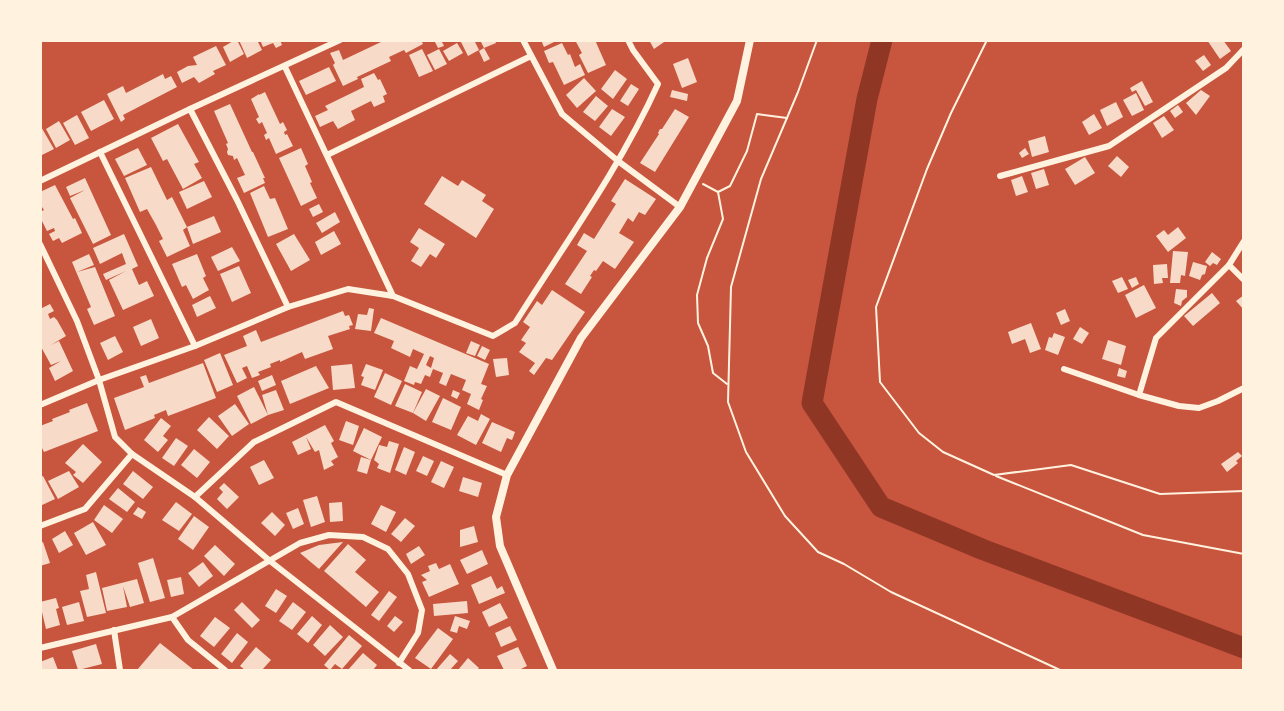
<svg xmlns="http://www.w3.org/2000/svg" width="1284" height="711" viewBox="0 0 1284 711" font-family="'Archivo Narrow',sans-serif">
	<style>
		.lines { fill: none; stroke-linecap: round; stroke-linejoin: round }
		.river { stroke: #8f3625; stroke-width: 21 }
		.building { fill: #f7dbc8; fill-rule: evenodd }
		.path { stroke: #fff3e0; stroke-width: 2 }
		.minor { stroke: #fff3e0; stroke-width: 6 }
		.tertiary { stroke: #fff3e0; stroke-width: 8 }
	</style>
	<rect width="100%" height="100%" fill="#c8553d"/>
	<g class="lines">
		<path class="river" d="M 882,40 L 867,99 L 812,403 L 881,507 L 984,550 L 1244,648"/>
	</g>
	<g class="building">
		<path d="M 235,40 L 237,40 L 244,54 L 230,62 L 223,47 Z"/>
		<path d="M 239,40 L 257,40 L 262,50 L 247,58 Z"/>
		<path d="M 260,40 L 280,40 L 282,45 L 276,48 L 273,43 L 263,47 Z"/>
		<path d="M 381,40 L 421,40 L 423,44 L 406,53 L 404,50 L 389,57 L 391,61 L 357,77 L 358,79 L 343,86 L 333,65 L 335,63 L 330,53 L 339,50 L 343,60 L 381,42 Z"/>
		<path d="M 437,40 L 441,40 L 444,46 L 438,48 L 435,42 Z"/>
		<path d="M 460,40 L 474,40 L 479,50 L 468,56 Z"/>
		<path d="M 480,40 L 495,40 L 496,43 L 484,48 Z"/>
		<path d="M 541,40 L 558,40 L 544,47 Z"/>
		<path d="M 575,40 L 595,40 L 606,65 L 588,73 L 579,55 L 582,53 Z"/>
		<path d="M 649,40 L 667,40 L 654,49 Z"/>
		<path d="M 1207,40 L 1223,40 L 1231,51 L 1220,59 Z"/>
		<path d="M 457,43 L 463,53 L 449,61 L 443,51 Z"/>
		<path d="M 562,43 L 568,55 L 570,54 L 575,67 L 580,64 L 585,75 L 564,85 L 553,62 L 549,63 L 544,51 Z"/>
		<path d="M 216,46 L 226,65 L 213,71 L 215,74 L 199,83 L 194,77 L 182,83 L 177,72 L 188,66 L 197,65 L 193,57 Z"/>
		<path d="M 484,48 L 490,59 L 484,62 L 479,51 Z"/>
		<path d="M 422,49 L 433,71 L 419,77 L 409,55 Z"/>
		<path d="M 439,49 L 447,64 L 435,70 L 427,55 Z"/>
		<path d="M 1204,55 L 1211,65 L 1203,71 L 1195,61 Z"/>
		<path d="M 688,58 L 697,82 L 682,88 L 673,64 Z"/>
		<path d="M 329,67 L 336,81 L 306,95 L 299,81 Z"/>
		<path d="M 615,70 L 627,79 L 613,99 L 601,89 Z"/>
		<path d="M 374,73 L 378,80 L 380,79 L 387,94 L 383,96 L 385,102 L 374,107 L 371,101 L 351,111 L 355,120 L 338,129 L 333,121 L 320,127 L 315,116 L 328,110 L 325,106 L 364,87 L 361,79 Z"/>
		<path d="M 163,74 L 165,79 L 171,76 L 177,87 L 123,115 L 125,119 L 121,122 L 107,94 L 123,86 L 126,93 Z"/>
		<path d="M 584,78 L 596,91 L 577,108 L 566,95 Z"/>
		<path d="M 1142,81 L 1153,102 L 1145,106 L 1136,90 L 1132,92 L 1130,88 Z"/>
		<path d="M 631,84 L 639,89 L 628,106 L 620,101 Z"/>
		<path d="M 672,90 L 688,94 L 687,101 L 670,97 Z"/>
		<path d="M 1201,90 L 1210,96 L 1196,115 L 1186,103 Z"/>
		<path d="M 265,92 L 280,124 L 283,122 L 287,130 L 284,132 L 285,135 L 287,134 L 293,146 L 276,154 L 269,138 L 266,140 L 264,135 L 267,133 L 262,122 L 259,124 L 256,119 L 259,117 L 251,99 L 259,94 L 259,95 Z"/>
		<path d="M 1136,93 L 1144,110 L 1132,116 L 1123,100 Z"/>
		<path d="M 596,96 L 608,106 L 595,121 L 583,112 Z"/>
		<path d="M 104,100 L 114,119 L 91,131 L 81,112 Z"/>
		<path d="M 1116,102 L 1123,117 L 1107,126 L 1100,110 Z"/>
		<path d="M 230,104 L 252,152 L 253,152 L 265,178 L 263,178 L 265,183 L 244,193 L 237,178 L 245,175 L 237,158 L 234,160 L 233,156 L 228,155 L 227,152 L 228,149 L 226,144 L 228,143 L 214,111 Z"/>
		<path d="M 1178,105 L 1183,112 L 1175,118 L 1170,111 Z"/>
		<path d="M 612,109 L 625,117 L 611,136 L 599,127 Z"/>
		<path d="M 675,109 L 689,117 L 655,172 L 640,163 L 659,134 L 658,133 L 660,129 L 662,129 Z"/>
		<path d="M 1094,114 L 1102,128 L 1089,135 L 1082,122 Z"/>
		<path d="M 77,115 L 89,138 L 75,145 L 63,123 Z"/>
		<path d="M 1164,116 L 1174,130 L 1162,138 L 1153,123 Z"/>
		<path d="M 59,121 L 70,140 L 56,148 L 46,129 Z"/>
		<path d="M 178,124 L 199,162 L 194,164 L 202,178 L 183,189 L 167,159 L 163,161 L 151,138 Z"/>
		<path d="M 40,125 L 54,149 L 40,156 Z"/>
		<path d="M 1045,136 L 1049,152 L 1032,157 L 1028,141 Z"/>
		<path d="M 138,148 L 147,165 L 124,176 L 115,159 Z"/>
		<path d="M 301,148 L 308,164 L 305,166 L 312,182 L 310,183 L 317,198 L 301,206 L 279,158 Z"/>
		<path d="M 1025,148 L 1029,154 L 1022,158 L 1019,153 Z"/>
		<path d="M 1117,156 L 1129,167 L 1121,177 L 1108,166 Z"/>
		<path d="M 1085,157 L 1095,173 L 1075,185 L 1065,169 Z"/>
		<path d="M 151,167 L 167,200 L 172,197 L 187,227 L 214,216 L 221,232 L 193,244 L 187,227 L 183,230 L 190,246 L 167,257 L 159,241 L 163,239 L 156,225 L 147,209 L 140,212 L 125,178 Z"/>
		<path d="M 1044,169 L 1049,185 L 1036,189 L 1031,173 Z"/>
		<path d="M 442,176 L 458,186 L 462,180 L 486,195 L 482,201 L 494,209 L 476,238 L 424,204 Z"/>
		<path d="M 1022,176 L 1028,192 L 1016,196 L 1011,180 Z"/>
		<path d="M 85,178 L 111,235 L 93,244 L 70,198 L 85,190 L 70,196 L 66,187 Z"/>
		<path d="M 625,179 L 656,199 L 645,215 L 639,212 L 633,222 L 628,218 L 619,233 L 634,242 L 615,269 L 603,261 L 596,271 L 594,270 L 590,276 L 592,277 L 581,294 L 565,284 L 587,251 L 577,245 L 584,233 L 594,239 L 616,204 L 611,201 Z"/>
		<path d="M 204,181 L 212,197 L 187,209 L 179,192 Z"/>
		<path d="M 55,185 L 73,219 L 75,218 L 82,233 L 62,243 L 59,238 L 53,241 L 49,234 L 55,231 L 54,228 L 47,231 L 40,217 L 40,212 L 44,210 L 40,204 L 40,192 Z"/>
		<path d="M 264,186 L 270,199 L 275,198 L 288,229 L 268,237 L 250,193 Z"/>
		<path d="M 319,204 L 323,212 L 313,217 L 309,209 Z"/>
		<path d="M 335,212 L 340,222 L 322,233 L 316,223 Z"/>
		<path d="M 1178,227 L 1186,238 L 1168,252 L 1156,236 L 1164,230 L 1168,235 Z"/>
		<path d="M 419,228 L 445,244 L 436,258 L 430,254 L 421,267 L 411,261 L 419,248 L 410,242 Z"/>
		<path d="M 334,231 L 341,244 L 321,255 L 315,242 Z"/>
		<path d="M 124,234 L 138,266 L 132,269 L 139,285 L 147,281 L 154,296 L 123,310 L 109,280 L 126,271 L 106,280 L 103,274 L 126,264 L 122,253 L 100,264 L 93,248 Z"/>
		<path d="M 294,234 L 310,260 L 291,271 L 276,244 Z"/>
		<path d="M 232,247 L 240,261 L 218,271 L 211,257 Z"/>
		<path d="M 1173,251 L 1188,252 L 1185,276 L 1181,275 L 1180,283 L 1170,283 Z"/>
		<path d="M 1212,252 L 1221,259 L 1217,265 L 1213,263 L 1210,266 L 1205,262 Z"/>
		<path d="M 89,254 L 94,265 L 77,272 L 95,267 L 115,316 L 94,325 L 87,309 L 91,307 L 72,262 Z"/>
		<path d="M 197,254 L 206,276 L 203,278 L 209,290 L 193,299 L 186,285 L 182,287 L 172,264 Z"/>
		<path d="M 1193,262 L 1207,266 L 1205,274 L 1202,275 L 1200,280 L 1189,276 Z"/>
		<path d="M 1167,264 L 1168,278 L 1162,278 L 1163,283 L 1154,284 L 1153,265 Z"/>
		<path d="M 239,266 L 251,293 L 232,302 L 220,274 Z"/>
		<path d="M 1122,277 L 1128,289 L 1118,293 L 1112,281 Z"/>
		<path d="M 1136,277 L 1139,284 L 1132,288 L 1128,280 Z"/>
		<path d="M 1144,285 L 1156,308 L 1136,318 L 1125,295 Z"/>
		<path d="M 1176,289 L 1187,290 L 1187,297 L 1182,301 L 1181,306 L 1174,303 Z"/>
		<path d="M 552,290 L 585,312 L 552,360 L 546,358 L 534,375 L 529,371 L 535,363 L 519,352 L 526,343 L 521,340 L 530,327 L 523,322 L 537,301 L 542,305 Z"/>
		<path d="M 1212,293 L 1220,303 L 1193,326 L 1184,316 Z"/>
		<path d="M 1244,295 L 1244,310 L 1236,301 Z"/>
		<path d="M 210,296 L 216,308 L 197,317 L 192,305 Z"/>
		<path d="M 50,304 L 54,311 L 48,314 L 50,319 L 54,317 L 57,320 L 66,336 L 51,345 L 59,341 L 73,371 L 55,381 L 49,368 L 61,361 L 51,365 L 40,345 L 40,309 Z"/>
		<path d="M 369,308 L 374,309 L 371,331 L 355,329 L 358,314 L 367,315 Z"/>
		<path d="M 1065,309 L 1070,321 L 1061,325 L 1056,313 Z"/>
		<path d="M 343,311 L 345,316 L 349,315 L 353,325 L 349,326 L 350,329 L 328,336 L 333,349 L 305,359 L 302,352 L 280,362 L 280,360 L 270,364 L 271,367 L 258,372 L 260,375 L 252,378 L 247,366 L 242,368 L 247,378 L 237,383 L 224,355 L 247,346 L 243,336 L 256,330 L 261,342 Z"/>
		<path d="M 381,318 L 489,364 L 481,384 L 487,386 L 481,399 L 483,400 L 479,410 L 467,404 L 471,394 L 462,390 L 466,380 L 451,374 L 446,386 L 439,383 L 443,373 L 433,369 L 430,377 L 425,375 L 421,384 L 415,382 L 414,385 L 404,381 L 410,366 L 417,369 L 424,354 L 413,349 L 410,357 L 391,348 L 394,341 L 374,333 ZM 430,356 L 434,358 L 431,368 L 426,365 Z"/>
		<path d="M 151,319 L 159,338 L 141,346 L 133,327 Z"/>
		<path d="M 1031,323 L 1041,349 L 1030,353 L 1025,339 L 1012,344 L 1008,332 Z"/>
		<path d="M 1080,327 L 1089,333 L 1082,344 L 1073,339 Z"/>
		<path d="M 1054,333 L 1065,337 L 1058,355 L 1045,350 L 1049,337 L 1052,338 Z"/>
		<path d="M 115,336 L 123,352 L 108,360 L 100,343 Z"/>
		<path d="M 1108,340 L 1126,346 L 1121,365 L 1102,359 Z"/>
		<path d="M 471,341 L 480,345 L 475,356 L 466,353 Z"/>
		<path d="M 482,346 L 490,350 L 485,360 L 477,356 Z"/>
		<path d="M 220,353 L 233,385 L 217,392 L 204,360 Z"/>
		<path d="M 507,358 L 509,375 L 496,377 L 493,359 Z"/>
		<path d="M 203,363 L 216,398 L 168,416 L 166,410 L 154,415 L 155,418 L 125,430 L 114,398 L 144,387 L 140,377 L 146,375 L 149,383 Z"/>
		<path d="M 352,364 L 355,388 L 333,390 L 331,366 Z"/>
		<path d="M 366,364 L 383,370 L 375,390 L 361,385 L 364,377 L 361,376 Z"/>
		<path d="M 316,366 L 329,388 L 290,404 L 281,381 Z"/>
		<path d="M 1119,368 L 1127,371 L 1125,378 L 1117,376 Z"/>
		<path d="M 385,373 L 402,381 L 391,405 L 374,397 Z"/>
		<path d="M 272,375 L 276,385 L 262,391 L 258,381 Z"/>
		<path d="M 405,384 L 422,392 L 413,413 L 395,406 Z"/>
		<path d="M 254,387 L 268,415 L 262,395 L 276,390 L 284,410 L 268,415 L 251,424 L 237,396 Z"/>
		<path d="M 426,389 L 440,396 L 426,421 L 413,413 Z"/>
		<path d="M 453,390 L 460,393 L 457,399 L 451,396 Z"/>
		<path d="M 443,398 L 461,407 L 451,430 L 432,422 Z"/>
		<path d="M 87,403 L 98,431 L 44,452 L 40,444 L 40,426 L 53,421 L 52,419 L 70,412 L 69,410 Z"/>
		<path d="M 235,404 L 249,424 L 232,436 L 218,416 Z"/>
		<path d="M 481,414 L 490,419 L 476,445 L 457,435 L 468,416 L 478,421 Z"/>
		<path d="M 209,417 L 229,436 L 217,449 L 197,430 Z"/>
		<path d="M 161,418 L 171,426 L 163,436 L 168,440 L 158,452 L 144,440 Z"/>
		<path d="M 346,421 L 359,426 L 353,445 L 339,440 Z"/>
		<path d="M 492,422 L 515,432 L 512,440 L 507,438 L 501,452 L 482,443 Z"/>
		<path d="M 325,425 L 334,441 L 331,443 L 338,457 L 331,461 L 334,465 L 324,470 L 319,450 L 315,452 L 306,437 L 311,449 L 298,455 L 292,442 Z"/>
		<path d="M 364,428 L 382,437 L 371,460 L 353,451 Z"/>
		<path d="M 176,438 L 188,446 L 174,466 L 162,458 Z"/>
		<path d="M 389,441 L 399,444 L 390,473 L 377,468 L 379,464 L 374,460 L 379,445 L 387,447 Z"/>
		<path d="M 83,444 L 102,462 L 83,483 L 73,475 L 76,472 L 65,463 Z"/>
		<path d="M 404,447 L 415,452 L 406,475 L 395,470 Z"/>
		<path d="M 194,449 L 210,462 L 197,478 L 181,465 Z"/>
		<path d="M 1238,452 L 1242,456 L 1236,461 L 1238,463 L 1227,472 L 1221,464 Z"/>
		<path d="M 423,456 L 434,461 L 427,476 L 416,471 Z"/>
		<path d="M 361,457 L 371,460 L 367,474 L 357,471 Z"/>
		<path d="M 264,460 L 274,478 L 259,485 L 250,467 Z"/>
		<path d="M 441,461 L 454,467 L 444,488 L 431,482 Z"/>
		<path d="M 69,471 L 79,487 L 58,499 L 48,481 Z"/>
		<path d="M 133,471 L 153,487 L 143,499 L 123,484 Z"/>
		<path d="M 43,476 L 55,499 L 40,506 L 40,477 Z"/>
		<path d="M 463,477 L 482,483 L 478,497 L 459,491 Z"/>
		<path d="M 224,483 L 239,497 L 227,509 L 217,499 L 223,492 L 219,488 Z"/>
		<path d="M 118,488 L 135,502 L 127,512 L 109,499 Z"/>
		<path d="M 317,496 L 325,522 L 311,527 L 303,500 Z"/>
		<path d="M 176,502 L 192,514 L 179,531 L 162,520 Z"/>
		<path d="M 342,502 L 343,521 L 330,522 L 329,503 Z"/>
		<path d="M 104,505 L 123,519 L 112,533 L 94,520 Z"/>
		<path d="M 381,505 L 396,512 L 386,532 L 371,524 Z"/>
		<path d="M 138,507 L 146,512 L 142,519 L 133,514 Z"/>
		<path d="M 298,508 L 304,524 L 293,529 L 286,513 Z"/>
		<path d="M 272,512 L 285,525 L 275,536 L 261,523 Z"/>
		<path d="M 194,516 L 209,527 L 193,550 L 178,539 Z"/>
		<path d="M 405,518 L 415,526 L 401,542 L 391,534 Z"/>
		<path d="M 93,522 L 106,545 L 86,555 L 74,533 Z"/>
		<path d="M 474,526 L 478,542 L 460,547 L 460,530 Z"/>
		<path d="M 65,531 L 73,545 L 59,553 L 52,539 Z"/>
		<path d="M 43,542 L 50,563 L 40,566 L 40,543 Z"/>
		<path d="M 343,542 L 319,569 L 300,553 L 319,545 Z"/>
		<path d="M 348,544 L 366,560 L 355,572 L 379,592 L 366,607 L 324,571 Z"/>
		<path d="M 215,545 L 235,564 L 224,576 L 204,556 Z"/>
		<path d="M 419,546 L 425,555 L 411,564 L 406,554 Z"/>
		<path d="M 482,550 L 488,564 L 467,574 L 460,560 Z"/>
		<path d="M 153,558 L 165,598 L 150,602 L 138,563 Z"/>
		<path d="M 203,562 L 213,576 L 199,587 L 188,573 Z"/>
		<path d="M 436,563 L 439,569 L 450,564 L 459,584 L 429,597 L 422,582 L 427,580 L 421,575 L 430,571 L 428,566 Z"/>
		<path d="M 96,572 L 106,613 L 87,617 L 80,591 L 89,589 L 86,575 Z"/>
		<path d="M 491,576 L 497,589 L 502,586 L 505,593 L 479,604 L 471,585 Z"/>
		<path d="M 181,577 L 184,594 L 171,597 L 167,580 Z"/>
		<path d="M 137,579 L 144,603 L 130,607 L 123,586 L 127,607 L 107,611 L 102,588 Z"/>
		<path d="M 276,589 L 287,596 L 276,613 L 265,606 Z"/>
		<path d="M 389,591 L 397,597 L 379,621 L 371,615 Z"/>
		<path d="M 56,598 L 59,608 L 56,609 L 60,625 L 46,629 L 42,612 L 40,613 L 40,602 Z"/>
		<path d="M 467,601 L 468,613 L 434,616 L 433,604 Z"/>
		<path d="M 79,602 L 84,621 L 67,625 L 62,607 Z"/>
		<path d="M 242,602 L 260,620 L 252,628 L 234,610 Z"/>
		<path d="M 293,602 L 306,612 L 292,630 L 279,621 Z"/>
		<path d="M 500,603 L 508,618 L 489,627 L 482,612 Z"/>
		<path d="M 312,616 L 322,625 L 308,643 L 297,634 Z"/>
		<path d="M 395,616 L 403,622 L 394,632 L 387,626 Z"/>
		<path d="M 455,616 L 470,621 L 467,629 L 459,626 L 457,633 L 450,631 Z"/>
		<path d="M 215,617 L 230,628 L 214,647 L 200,636 Z"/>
		<path d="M 330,625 L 343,637 L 325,656 L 313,645 Z"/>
		<path d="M 510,626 L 517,640 L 501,647 L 495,633 Z"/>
		<path d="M 438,628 L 453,639 L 431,669 L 415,658 Z"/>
		<path d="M 237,633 L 248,642 L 232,663 L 221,654 Z"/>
		<path d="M 349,635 L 362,646 L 342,669 L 335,664 L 330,670 L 324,665 Z"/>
		<path d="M 160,643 L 194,670 L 137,670 Z"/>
		<path d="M 96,644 L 102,664 L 78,670 L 72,651 Z"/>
		<path d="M 256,647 L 271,660 L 262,670 L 245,670 L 240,666 Z"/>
		<path d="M 518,647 L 527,666 L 519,670 L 504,670 L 497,656 Z"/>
		<path d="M 363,653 L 377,665 L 373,670 L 348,670 Z"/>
		<path d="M 450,654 L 458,661 L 450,670 L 436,670 Z"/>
		<path d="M 53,657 L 58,670 L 41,670 L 40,662 Z"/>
		<path d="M 468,658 L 479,668 L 477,670 L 458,670 Z"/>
	</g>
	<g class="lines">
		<g class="path">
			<path d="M 817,40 L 798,92 L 761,179 L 731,287 L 728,402 L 746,452 L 785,516 L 818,552 L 844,564 L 891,592 L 1060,670"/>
			<path d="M 987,40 L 951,113 L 927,169 L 876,307 L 880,382 L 919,433 L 943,452 L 994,475 L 1071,465 L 1160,494 L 1244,491"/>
			<path d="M 703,184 L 718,192 L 730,186 L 747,151 L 757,114 L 787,118"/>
			<path d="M 718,192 L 723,219 L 707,258 L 697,295 L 698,323 L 708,346 L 713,373 L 727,384"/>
			<path d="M 996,476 L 1143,535 L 1244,554"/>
		</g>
		<g class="minor">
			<path d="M 523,40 L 562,114 L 618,161 L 680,207"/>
			<path d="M 285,67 L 393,296"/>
			<path d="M 190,109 L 237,200 L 288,307"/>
			<path d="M 100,152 L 195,346"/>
			<path d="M 327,155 L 531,56"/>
			<path d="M 1000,176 L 1109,146 L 1226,68 L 1244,49"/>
			<path d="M 40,181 L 190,109 L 340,40"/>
			<path d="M 40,244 L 77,321 L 99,380 L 115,437 L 132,454 L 195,497 L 270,561 L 409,670"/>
			<path d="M 1229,265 L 1244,280"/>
			<path d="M 1064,369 L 1139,395 L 1179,406 L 1199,408 L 1218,401 L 1244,388"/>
			<path d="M 1139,395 L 1156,338 L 1229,265 L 1244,241"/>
			<path d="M 40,405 L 99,380 L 195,346 L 288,307 L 348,289 L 393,296 L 493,336 L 515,323 C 564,245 620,168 658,84 L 633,50 L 628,40"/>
			<path d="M 195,497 L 254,442 L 336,402 L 507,475"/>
			<path d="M 40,526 L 85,509 L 132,454"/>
			<path d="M 172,617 L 188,640 L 225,670"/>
			<path d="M 114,630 L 120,670"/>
			<path d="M 40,648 L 172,617 L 300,543 L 329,535 L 363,537 L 388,549 L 408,574 L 422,610 L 418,633 L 399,663"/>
		</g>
		<path class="tertiary" d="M 553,670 L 500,546 L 496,517 L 507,475 L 581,338 L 680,207 L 737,101 L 750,40"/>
	</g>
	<rect width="1284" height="711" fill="none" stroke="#fff3e0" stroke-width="84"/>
</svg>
